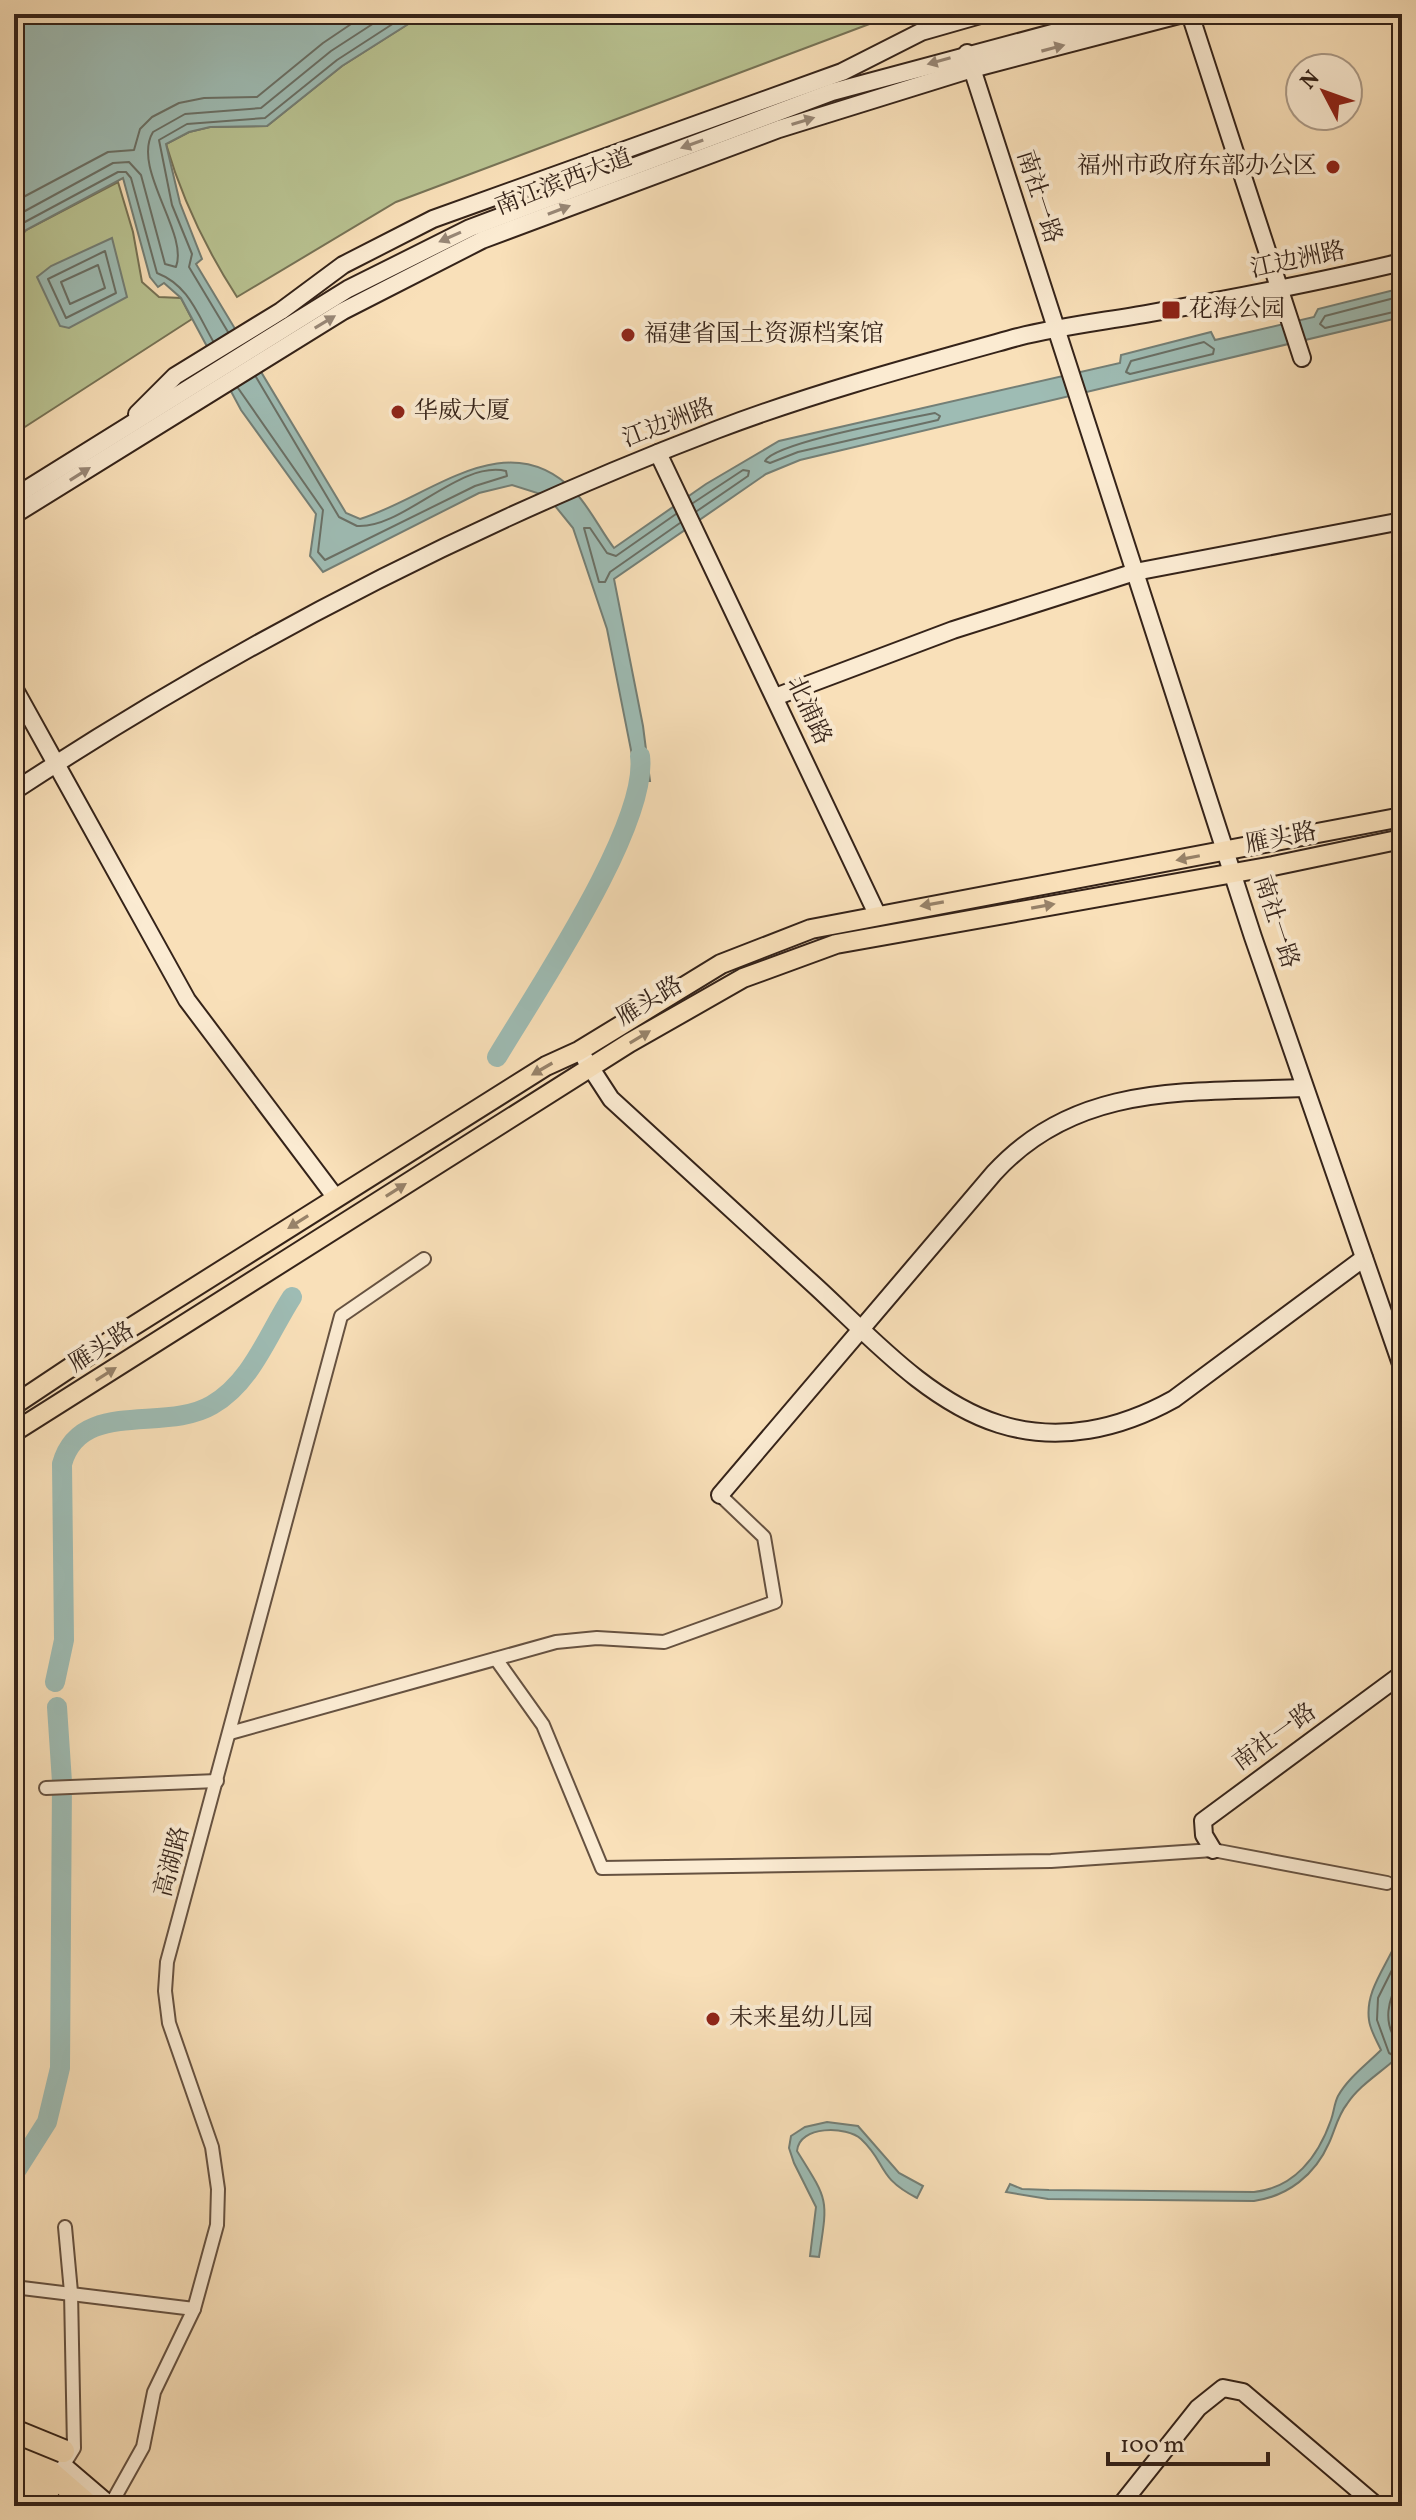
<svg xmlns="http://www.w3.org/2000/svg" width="1416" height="2520" viewBox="0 0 1416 2520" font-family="Vollkorn,'Noto Serif SC',serif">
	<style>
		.park { fill: #b9c392; stroke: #777356; stroke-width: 2 }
		.water { fill: #9ebcb4; stroke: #747f76; stroke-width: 2 }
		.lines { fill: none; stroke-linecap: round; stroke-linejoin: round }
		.shore { stroke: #6a7066; stroke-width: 2 }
		.river { stroke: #9ebcb4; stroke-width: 20 }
		.street-casing { stroke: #665241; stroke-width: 16 }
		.secondary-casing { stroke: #352319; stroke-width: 20 }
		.primary-casing { stroke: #352319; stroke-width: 22 }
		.highway-casing { stroke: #352319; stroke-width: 26 }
		.street { stroke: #fbebd2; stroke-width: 12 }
		.secondary { stroke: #fbebd2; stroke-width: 16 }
		.primary { stroke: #f9e0b9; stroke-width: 18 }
		.highway { stroke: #f9e0b9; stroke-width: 22 }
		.highway-bridge-casing { stroke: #352319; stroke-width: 26; stroke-linecap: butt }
		.highway-bridge { stroke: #f9e0b9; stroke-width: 22 }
		.oneway { fill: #988776 }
		.oneway2 { fill: #978269 }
		.poi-dot { fill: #8f2418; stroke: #fbebd2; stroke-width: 3 }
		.labels { text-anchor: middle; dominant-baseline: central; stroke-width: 8; stroke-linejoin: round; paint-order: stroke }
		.poi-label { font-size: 24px; fill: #352319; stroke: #fbebd2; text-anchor: start }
		.street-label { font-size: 24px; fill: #352319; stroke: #fbebd2 }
	</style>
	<rect width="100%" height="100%" fill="#f9e0b9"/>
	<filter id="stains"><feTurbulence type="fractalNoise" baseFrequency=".0025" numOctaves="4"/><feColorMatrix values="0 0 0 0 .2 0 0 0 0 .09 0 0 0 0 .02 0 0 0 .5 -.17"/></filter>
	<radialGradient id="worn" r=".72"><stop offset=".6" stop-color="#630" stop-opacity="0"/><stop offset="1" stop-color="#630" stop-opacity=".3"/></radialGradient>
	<g class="park">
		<path d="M 424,14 L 896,14 L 396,202 L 237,297 C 206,249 182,199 166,144 L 189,132 L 210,127 L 267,126 L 342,66 Z"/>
		<path d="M 118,182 L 133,232 L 142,282 L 159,297 L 181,298 L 192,319 L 14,434 L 14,244 L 26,230 Z"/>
	</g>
	<g class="water">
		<path d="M 14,14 L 424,14 L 342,66 L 267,126 L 210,127 L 189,132 L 166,144 L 180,203 L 202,259 L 196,264 L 346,513 L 360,519 C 429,498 507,421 575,492 C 590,508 601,531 614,548 L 706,484 L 779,441 L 1120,363 L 1121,355 L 1211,332 L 1215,340 L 1314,317 L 1318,309 L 1402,288 L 1402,317 L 800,460 L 766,474 L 614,579 L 643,726 L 650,781 L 632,781 L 632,755 L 607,629 L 573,528 L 547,496 L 512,485 L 479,493 L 323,572 L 310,556 L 316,514 L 241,410 L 181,298 L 164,283 L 158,287 L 150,277 L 123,178 L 26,230 L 14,244 Z"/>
		<path d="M 112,238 L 127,297 L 69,328 L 60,326 L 37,277 L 51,266 Z"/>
		<path d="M 1402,1924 L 1402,2071 L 1392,2062 C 1377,2075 1358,2087 1347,2104 C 1338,2115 1335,2130 1329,2143 C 1315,2175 1288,2196 1254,2201 L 1048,2199 L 1006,2192 L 1010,2184 L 1022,2189 L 1049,2190 L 1254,2192 C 1294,2188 1318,2157 1331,2120 C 1334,2112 1334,2104 1338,2096 C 1348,2078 1367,2064 1381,2050 C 1377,2041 1370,2030 1369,2020 C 1364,1985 1396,1957 1402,1924 Z"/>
		<path d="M 827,2122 L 858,2126 L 899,2173 L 923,2186 L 917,2198 C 876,2177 887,2163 861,2139 C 847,2126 799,2125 797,2151 C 829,2202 828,2198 819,2257 L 810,2256 L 816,2207 L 794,2163 L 789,2148 L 791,2136 L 805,2127 Z"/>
	</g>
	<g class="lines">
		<g class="shore">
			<path d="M 14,202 L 108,152 L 134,150 L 140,129 L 152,117 L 179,103 L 204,98 L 257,97 L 323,43 L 366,14"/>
			<path d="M 14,217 L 113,163 L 129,162 L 141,175 L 165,264 L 176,267 C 189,233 131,168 153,132 L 185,114 L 261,108 L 331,51 L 388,14"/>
			<path d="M 14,232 L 23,223 L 118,172 L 126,172 L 131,178 L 157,273 C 188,285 197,313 213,341"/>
			<path d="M 105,251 L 116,293 L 66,318 L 48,279 Z"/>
			<path d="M 98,265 L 105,288 L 70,304 L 61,282 Z"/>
			<path d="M 1402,296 L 1325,316 L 1320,324 L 1325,328 L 1402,310"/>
			<path d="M 228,332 L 189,267 L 192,254 L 172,205 L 159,140 L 187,124 L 265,118 L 337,60 L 408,14"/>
			<path d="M 1204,342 L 1214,349 L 1213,354 L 1130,374 L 1126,372 L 1131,361 Z"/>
			<path d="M 238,388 L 323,510 L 318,552 L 325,560 L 475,486 L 507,476 L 506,471 C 459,460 403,529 357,526 L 339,517 L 256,377"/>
			<path d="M 935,413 L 940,416 L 938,420 L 798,452 L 770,463 L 765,461 C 776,442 907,419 935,413 Z"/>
			<path d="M 693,503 L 743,470 L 749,471 L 748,476 L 697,511"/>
			<path d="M 676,514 L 616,556 L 607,553 L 590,528 L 584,528 L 599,582 L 605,582 L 610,572 L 680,523"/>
			<path d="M 1402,1950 L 1378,1998 L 1377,2020 L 1389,2053 L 1402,2060"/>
			<path d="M 1402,1972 C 1389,1998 1379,2024 1402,2047"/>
		</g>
		<g class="river">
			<path d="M 497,1057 C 535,993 649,825 640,756"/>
			<path d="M 55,1682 L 64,1640 L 62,1464 C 80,1398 165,1433 212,1405 C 252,1382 268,1334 292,1297"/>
			<path d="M 14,2174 L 47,2122 L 60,2068 L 62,1782 L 57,1707"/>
		</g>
		<defs>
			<g id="street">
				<path d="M 496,1659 L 543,1725 L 602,1868 L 1051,1861 L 1213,1850 L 1387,1883"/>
				<path d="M 230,1733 L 556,1642 L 597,1638 L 664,1642 L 775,1602 L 764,1537 L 720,1495"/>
				<path d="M 46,1788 L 217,1781"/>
				<path d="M 65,2227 L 71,2292 L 74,2448 L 66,2461"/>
				<path d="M 14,2287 L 194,2309"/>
				<path d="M 110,2506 L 143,2447 L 154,2392 L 194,2309 L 217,2225 L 218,2189 L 212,2147 L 169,2023 L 165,1991 L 167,1962 L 341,1316 L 424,1259"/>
			</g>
			<g id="secondary">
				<path d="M 1190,14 L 1302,358"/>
				<path d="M 967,53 L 1253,937 L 1402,1367"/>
				<path d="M 137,414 L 175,376 L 281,311 L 343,265 L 433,219 L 842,72 L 921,32 L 984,14"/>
				<path d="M 658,453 L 877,914"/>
				<path d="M 14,497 L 348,289 L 470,228 L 832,92 L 1123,14"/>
				<path d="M 14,515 L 343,311 L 482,240 L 779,129 L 972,69 L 1183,14"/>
				<path d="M 14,688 L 187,1000 L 336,1198"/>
				<path d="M 775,697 L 953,630 L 1135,572 L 1402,521"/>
				<path d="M 14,791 C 235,646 468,525 716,430 C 813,393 917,365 1018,337 C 1062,326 1107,321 1151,313 C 1235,298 1319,282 1402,262"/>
				<path d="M 585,1059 L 611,1099 C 678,1160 745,1222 812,1283 C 867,1333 926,1401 999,1424 C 1059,1443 1120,1429 1174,1399 L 1364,1258"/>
				<path d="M 720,1495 L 994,1173 C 1078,1081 1191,1093 1304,1088"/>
				<path d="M 1213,1850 L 1204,1835 L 1203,1821 L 1402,1674"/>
				<path d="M 42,2447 L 111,2506"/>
				<path d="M 30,2487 L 54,2506"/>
				<path d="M 1120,2506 L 1198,2408 L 1223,2388 L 1243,2392 L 1377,2506"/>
			</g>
			<g id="primary">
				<path d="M 14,1405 L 119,1335 L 546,1066 L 579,1051 L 721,964 L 811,929 L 1402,817"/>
				<path d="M 14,1432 L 629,1043 L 743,978 L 836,944 L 1273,866 L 1402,839"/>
			</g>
			<g id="highway">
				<path d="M 14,2441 L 89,2506"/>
				<path d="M 14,2463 L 48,2490"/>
				<path d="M 14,2480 L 27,2500"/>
			</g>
		</defs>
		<use href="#street" class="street-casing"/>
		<use href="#secondary" class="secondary-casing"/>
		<use href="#primary" class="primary-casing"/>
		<use href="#highway" class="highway-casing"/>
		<use href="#street" class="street"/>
		<use href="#secondary" class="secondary"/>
		<use href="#primary" class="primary"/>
		<use href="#highway" class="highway"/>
		<defs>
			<path id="highway-bridge" d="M 14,2431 L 63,2451"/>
		</defs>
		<use href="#highway-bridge" class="highway-bridge-casing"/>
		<use href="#highway-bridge" class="highway-bridge"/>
	</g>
	<defs><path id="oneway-solid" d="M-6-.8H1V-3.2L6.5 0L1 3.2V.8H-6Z" transform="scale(2)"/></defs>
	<g class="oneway">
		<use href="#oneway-solid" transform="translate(1053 48) rotate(-15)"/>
		<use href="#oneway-solid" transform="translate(939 61) rotate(164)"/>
		<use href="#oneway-solid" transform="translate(803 121) rotate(-17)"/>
		<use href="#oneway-solid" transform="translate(692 144) rotate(160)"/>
		<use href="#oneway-solid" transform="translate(559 210) rotate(-21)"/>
		<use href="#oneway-solid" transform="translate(450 237) rotate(156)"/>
		<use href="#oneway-solid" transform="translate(325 322) rotate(-31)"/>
		<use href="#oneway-solid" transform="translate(80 474) rotate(-32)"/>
	</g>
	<g class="oneway2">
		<use href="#oneway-solid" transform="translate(1188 858) rotate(169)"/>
		<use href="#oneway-solid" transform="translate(932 904) rotate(170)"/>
		<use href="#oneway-solid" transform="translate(1043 906) rotate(-10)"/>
		<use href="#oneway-solid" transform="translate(640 1037) rotate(-31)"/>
		<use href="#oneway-solid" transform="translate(542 1069) rotate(150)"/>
		<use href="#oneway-solid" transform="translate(396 1190) rotate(-32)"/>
		<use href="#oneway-solid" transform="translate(298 1222) rotate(148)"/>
		<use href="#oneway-solid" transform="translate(106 1374) rotate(-32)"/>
	</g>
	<g class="poi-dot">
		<circle cx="1333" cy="167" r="8"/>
		<rect x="1161" y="300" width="20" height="20" rx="4"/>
		<circle cx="628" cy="335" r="8"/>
		<circle cx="398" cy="412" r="8"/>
		<circle cx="713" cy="2019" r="8"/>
	</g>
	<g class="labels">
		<g class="poi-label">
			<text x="1317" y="167" text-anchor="end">福州市政府东部办公区</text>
			<text x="1189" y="310">花海公园</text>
			<text x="644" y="335">福建省国土资源档案馆</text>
			<text x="414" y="412">华威大厦</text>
			<text x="729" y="2019">未来星幼儿园</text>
		</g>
		<g class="street-label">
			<text transform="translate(564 183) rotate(-21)">南江滨西大道</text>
			<text transform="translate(1038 197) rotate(72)">南社一路</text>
			<text transform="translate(1298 261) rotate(-12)">江边洲路</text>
			<text transform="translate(669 424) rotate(-21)">江边洲路</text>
			<text transform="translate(808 711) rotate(65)">北浦路</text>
			<text transform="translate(1281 839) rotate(-11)">雁头路</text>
			<text transform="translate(1275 922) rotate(72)">南社一路</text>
			<text transform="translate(650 1002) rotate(-31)">雁头路</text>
			<text transform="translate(102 1348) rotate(-32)">雁头路</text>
			<text transform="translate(1275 1738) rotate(-36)">南社一路</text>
			<text transform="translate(173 1862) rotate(-75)">高湖路</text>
		</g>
	</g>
	<rect width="1416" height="2520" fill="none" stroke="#f9e0b9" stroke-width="48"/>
	<rect x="16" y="16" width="1384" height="2488" fill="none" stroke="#352319" stroke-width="4"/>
	<rect x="24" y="24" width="1368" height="2472" fill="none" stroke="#352319" stroke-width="2"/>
	<g transform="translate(1324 92) rotate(311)"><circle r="38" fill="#fbebd2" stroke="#ac9b88" stroke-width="2"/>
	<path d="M0-6L14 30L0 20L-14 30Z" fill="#8f2418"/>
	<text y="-12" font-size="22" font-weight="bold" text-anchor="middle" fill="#352319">N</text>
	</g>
	<path d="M1108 2452v12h160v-12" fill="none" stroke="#352319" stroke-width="4"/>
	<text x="1120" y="2452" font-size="24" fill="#352319" stroke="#fbebd2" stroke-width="6" paint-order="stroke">100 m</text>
	<rect width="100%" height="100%" filter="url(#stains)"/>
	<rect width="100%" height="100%" fill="url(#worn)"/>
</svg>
